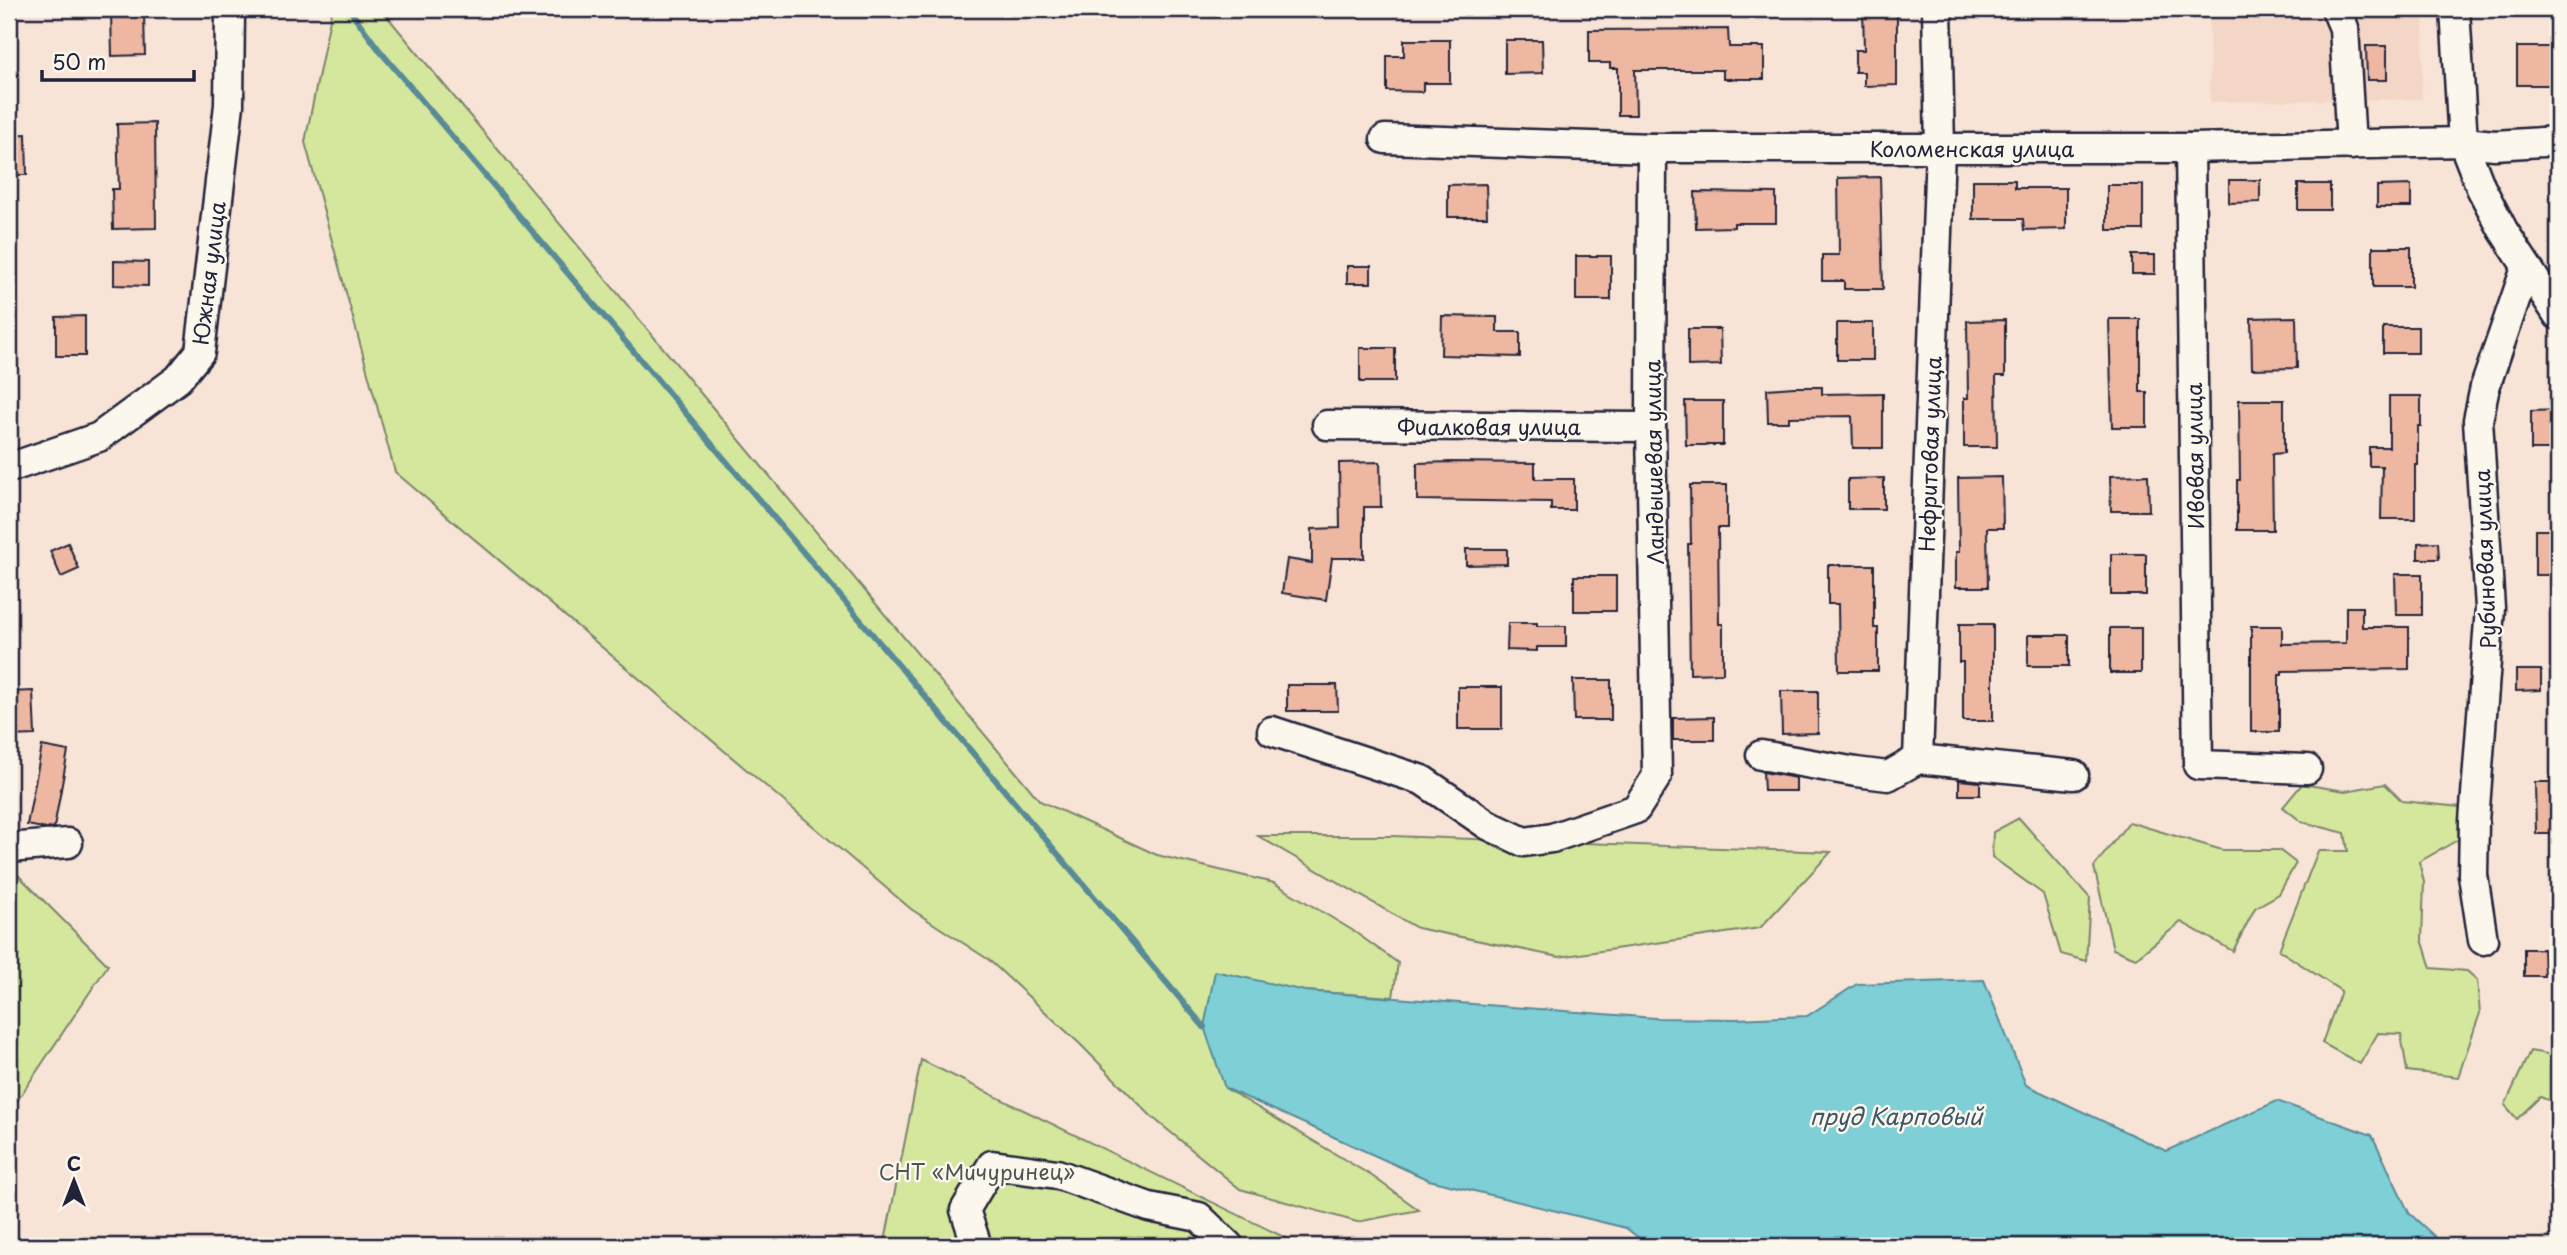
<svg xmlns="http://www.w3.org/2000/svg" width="2567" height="1255" viewBox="0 0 2567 1255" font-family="'Playpen Sans',sans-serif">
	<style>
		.built { fill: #f4d6c6 }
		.green { fill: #d4e79c; stroke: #7b846c; stroke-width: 2 }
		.water { fill: #7ecfd6; stroke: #598a98; stroke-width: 2 }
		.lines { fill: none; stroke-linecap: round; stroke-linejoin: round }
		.stream { stroke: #598a98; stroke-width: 6 }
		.building { fill: #edb7a1; stroke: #22223b; stroke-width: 2 }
		.minor-casing { stroke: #22223b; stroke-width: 33 }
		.minor { stroke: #fbf7ec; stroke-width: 28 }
		.labels { text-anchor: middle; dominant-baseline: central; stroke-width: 5; stroke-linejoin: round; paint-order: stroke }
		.street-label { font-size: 21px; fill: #22223b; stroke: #fbf7ec }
		.park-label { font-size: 21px; fill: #4e5353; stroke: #fbf7ec }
		.water-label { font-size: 23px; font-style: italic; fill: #3e566a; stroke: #fbf7ec }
	</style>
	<rect width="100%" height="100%" fill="#f7e4d6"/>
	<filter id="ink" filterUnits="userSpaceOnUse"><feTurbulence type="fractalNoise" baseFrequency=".0143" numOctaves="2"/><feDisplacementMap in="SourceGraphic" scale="14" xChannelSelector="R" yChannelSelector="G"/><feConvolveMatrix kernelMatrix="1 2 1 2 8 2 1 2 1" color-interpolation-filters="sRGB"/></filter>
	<g filter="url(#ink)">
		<path class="built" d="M 2209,9 L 2424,9 L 2422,99 L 2210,102 Z"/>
		<g class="green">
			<path d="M 332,9 L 381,9 L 1040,801 L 1157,855 L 1274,883 L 1352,930 L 1398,963 L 1393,997 L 1305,991 L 1225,1088 L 1372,1176 L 1419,1210 L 1357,1222 L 1240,1189 L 1152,1117 L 1080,1044 L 989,960 L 911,909 L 395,472 L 305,142 Z"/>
			<path d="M 2302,784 L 2345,791 L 2385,784 L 2402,801 L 2460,807 L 2461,838 L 2419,862 L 2424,882 L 2422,939 L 2431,968 L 2467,971 L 2477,980 L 2480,1013 L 2458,1077 L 2407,1071 L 2401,1034 L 2378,1033 L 2360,1064 L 2322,1043 L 2341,991 L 2279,950 L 2318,851 L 2348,851 L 2345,833 L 2302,822 L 2283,807 Z"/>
			<path d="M 2019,818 L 2090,898 L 2086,961 L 2061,954 L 2043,894 L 1992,857 L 1993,832 Z"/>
			<path d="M 2129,822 L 2222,850 L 2279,850 L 2296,863 L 2279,894 L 2255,908 L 2233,951 L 2181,922 L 2136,958 L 2113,949 L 2094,867 Z"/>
			<path d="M 1258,836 L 1392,836 L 1831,852 L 1760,928 L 1559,957 L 1417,928 Z"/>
			<path d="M 9,866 L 108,965 L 9,1113 Z"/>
			<path d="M 2530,1051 L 2558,1056 L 2558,1138 L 2556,1103 L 2540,1097 L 2517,1119 L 2505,1105 Z"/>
			<path d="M 921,1060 L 1302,1246 L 884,1246 Z"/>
		</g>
		<path class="water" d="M 1215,971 L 1305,991 L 1655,1018 L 1736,1019 L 1807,1016 L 1857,984 L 1984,980 L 2026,1085 L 2166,1151 L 2277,1101 L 2372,1135 L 2409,1213 L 2445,1246 L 1649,1246 L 1626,1228 L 1429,1180 L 1225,1088 L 1204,1027 Z"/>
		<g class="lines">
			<path class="stream" d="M 349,9 L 380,51 L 1204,1027"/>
		</g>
		<g class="building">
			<path d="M 1863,9 L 1897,9 L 1897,85 L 1864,86 L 1864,72 L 1855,72 L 1855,50 L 1864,50 Z"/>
			<path d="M 111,12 L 144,12 L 145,55 L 112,56 Z"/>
			<path d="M 1728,29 L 1729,47 L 1764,47 L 1764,79 L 1723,79 L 1723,70 L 1635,70 L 1636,115 L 1618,115 L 1618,68 L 1610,68 L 1610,63 L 1589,63 L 1589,30 Z"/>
			<path d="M 1404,40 L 1450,40 L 1450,83 L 1423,83 L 1423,92 L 1387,91 L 1387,56 L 1404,56 Z"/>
			<path d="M 1505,40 L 1542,40 L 1543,73 L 1505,74 Z"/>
			<path d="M 2366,46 L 2387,46 L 2387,80 L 2367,80 Z"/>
			<rect x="2517" y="47" width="33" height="38"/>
			<path d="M 155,123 L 156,228 L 113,229 L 112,189 L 119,189 L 117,124 Z"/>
			<path d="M 26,134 L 27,175 L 9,175 L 9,135 Z"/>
			<path d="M 1880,177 L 1883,289 L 1844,289 L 1844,281 L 1822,281 L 1822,255 L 1839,255 L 1838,178 Z"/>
			<path d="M 1973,180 L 2015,180 L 2015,188 L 2066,188 L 2066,229 L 2024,230 L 2023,219 L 1973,219 Z"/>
			<path d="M 2229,180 L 2260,180 L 2260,202 L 2229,203 Z"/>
			<path d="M 1486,184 L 1487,217 L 1448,217 L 1448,185 Z"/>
			<rect x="2298" y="184" width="32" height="26"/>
			<rect x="2107" y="185" width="36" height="45"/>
			<path d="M 2411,185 L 2411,207 L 2377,207 L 2377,186 Z"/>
			<path d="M 1695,192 L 1776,193 L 1776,223 L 1734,223 L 1734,227 L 1696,228 Z"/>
			<rect x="2373" y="247" width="38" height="40"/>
			<rect x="2132" y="255" width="23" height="19"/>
			<rect x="1576" y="256" width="35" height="44"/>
			<path d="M 114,261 L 148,262 L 148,286 L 114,285 Z"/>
			<rect x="1347" y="266" width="24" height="17"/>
			<path d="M 85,316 L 85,356 L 56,356 L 56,317 Z"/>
			<path d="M 1442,316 L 1497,317 L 1497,332 L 1520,332 L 1520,357 L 1441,355 Z"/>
			<path d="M 2296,317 L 2297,368 L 2252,369 L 2251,318 Z"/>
			<path d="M 2109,319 L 2140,319 L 2140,392 L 2147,392 L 2147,427 L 2112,427 Z"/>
			<path d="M 2005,320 L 2005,376 L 1996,376 L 1997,447 L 1964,447 L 1964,398 L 1968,398 L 1967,321 Z"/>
			<rect x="1837" y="323" width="36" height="37"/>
			<rect x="2383" y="327" width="35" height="26"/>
			<path d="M 1688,329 L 1720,329 L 1721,365 L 1688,366 Z"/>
			<rect x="1360" y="348" width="35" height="34"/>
			<path d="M 1794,387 L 1822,387 L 1822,394 L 1883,393 L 1883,448 L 1853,448 L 1852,416 L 1789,417 L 1789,422 L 1768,422 L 1767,389 Z"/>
			<path d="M 2389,396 L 2421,396 L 2421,426 L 2418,426 L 2418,465 L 2415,465 L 2415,519 L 2381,519 L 2382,466 L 2369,466 L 2369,447 L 2389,447 Z"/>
			<path d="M 2239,400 L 2284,400 L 2284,453 L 2272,454 L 2273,530 L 2237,530 L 2237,480 L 2240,480 Z"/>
			<path d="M 1685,401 L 1723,401 L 1723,445 L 1686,445 Z"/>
			<path d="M 2558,410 L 2558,450 L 2531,450 L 2531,411 Z"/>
			<path d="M 1380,462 L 1381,507 L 1364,507 L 1364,558 L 1332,558 L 1326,600 L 1282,593 L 1287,559 L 1312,563 L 1312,529 L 1340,528 L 1339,463 Z"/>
			<path d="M 1452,462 L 1535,463 L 1535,479 L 1574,479 L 1574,510 L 1551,510 L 1551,502 L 1417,500 L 1417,463 Z"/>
			<path d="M 2148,475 L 2149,511 L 2111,511 L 2110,476 Z"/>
			<path d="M 2002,477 L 2003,528 L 1987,528 L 1988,587 L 1956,587 L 1956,552 L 1959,552 L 1958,478 Z"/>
			<path d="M 1884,478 L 1884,509 L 1848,509 L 1848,479 Z"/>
			<path d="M 1690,485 L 1727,485 L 1727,528 L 1718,528 L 1719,624 L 1723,624 L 1723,673 L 1690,674 L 1688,544 L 1691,544 Z"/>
			<rect x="2535" y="530" width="23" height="45"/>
			<path d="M 2438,542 L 2439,559 L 2418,559 L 2418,543 Z"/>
			<path d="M 68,543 L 79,569 L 61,577 L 50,551 Z"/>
			<path d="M 1466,549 L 1507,549 L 1507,564 L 1466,565 Z"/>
			<rect x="2111" y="554" width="35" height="41"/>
			<path d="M 1828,565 L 1874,565 L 1874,628 L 1878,628 L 1878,671 L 1839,671 L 1838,604 L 1828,604 Z"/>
			<path d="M 2395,574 L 2422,574 L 2422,615 L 2396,615 Z"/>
			<rect x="1574" y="576" width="42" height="35"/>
			<path d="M 2346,607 L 2362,607 L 2362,627 L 2409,627 L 2409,669 L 2282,671 L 2282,675 L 2279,675 L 2279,732 L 2251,732 L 2251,626 L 2282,626 L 2282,644 L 2346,643 Z"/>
			<path d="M 1508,623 L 1537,623 L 1537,626 L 1566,626 L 1566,647 L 1537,647 L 1537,651 L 1507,650 Z"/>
			<path d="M 1959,624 L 1993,624 L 1993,721 L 1963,721 L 1963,662 L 1959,662 Z"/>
			<rect x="2110" y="628" width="31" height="45"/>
			<rect x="2028" y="635" width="41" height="31"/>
			<path d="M 2516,670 L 2541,670 L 2541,690 L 2516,691 Z"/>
			<path d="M 1573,680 L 1611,680 L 1611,720 L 1574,720 Z"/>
			<path d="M 1287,685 L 1337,685 L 1338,711 L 1287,711 Z"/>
			<rect x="1458" y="687" width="44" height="42"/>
			<path d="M 33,691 L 35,735 L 9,736 L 9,692 Z"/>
			<path d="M 1781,691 L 1818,691 L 1818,733 L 1782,734 Z"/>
			<path d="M 1714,717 L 1714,740 L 1673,740 L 1673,718 Z"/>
			<path d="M 42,746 L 68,751 L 54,828 L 43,828 L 27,825 Z"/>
			<path d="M 1763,772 L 1796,778 L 1796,791 L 1764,791 Z"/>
			<path d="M 1959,780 L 1980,782 L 1980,795 L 1959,795 Z"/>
			<path d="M 2535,782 L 2558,782 L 2558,834 L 2536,834 Z"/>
			<path d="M 2524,949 L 2543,949 L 2544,976 L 2524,976 Z"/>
		</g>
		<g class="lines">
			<defs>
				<g id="minor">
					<path d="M 2336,9 L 2344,28 L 2351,145"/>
					<path d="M 2455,9 L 2463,142 L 2481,188 L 2503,230 L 2558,315"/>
					<path d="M 1385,139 L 1652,148 L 2190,148 L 2463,142 L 2495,145 L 2558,141"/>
					<path d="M 2190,148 L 2198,765 L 2307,769"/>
					<path d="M 1327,425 L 1651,427"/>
					<path d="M 9,468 L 99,437 L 178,379 L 200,352 L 229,105 L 230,9"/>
					<path d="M 1272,731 L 1422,780 L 1488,825 L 1524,842 L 1552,838 L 1636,809 L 1657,776 L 1651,427 L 1652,148"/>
					<path d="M 1761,755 L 1856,772 L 1888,776 L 1918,759 L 2074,775"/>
					<path d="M 1918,759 L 1940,149 L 1937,9"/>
					<path d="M 9,848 L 68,843"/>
					<path d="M 2483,940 L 2473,875 L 2474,821 L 2490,608 L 2478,420 L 2485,387 L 2526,268"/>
					<path d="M 977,1246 L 965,1210 L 992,1165 L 1057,1174 L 1149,1207 L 1199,1217 L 1229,1246"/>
				</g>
			</defs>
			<use href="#minor" class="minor-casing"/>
			<use href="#minor" class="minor"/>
		</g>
	</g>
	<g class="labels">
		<g class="street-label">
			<text x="1972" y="148">Коломенская улица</text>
			<text transform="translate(208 273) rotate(-83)">Южная улица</text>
			<text x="1489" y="426">Фиалковая улица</text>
			<text transform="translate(1929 454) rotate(-88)">Нефритовая улица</text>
			<text transform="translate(2194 456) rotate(-91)">Ивовая улица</text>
			<text transform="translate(1653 462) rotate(-91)">Ландышевая улица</text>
			<text transform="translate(2484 559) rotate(-92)">Рубиновая улица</text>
		</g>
		<g class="park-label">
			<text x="977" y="1171">СНТ «Мичуринец»</text>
		</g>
		<g class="water-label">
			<text x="1896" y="1115">пруд Карповый</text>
		</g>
	</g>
	<rect width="2567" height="1255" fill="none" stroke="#fbf7ec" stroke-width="35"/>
	<rect x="18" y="18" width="2532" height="1220" fill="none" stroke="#22223b" stroke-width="2.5" filter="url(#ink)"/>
	<g transform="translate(74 1181)" stroke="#fbf7ec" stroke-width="5" paint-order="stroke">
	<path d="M0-5L12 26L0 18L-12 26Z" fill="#22223b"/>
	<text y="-10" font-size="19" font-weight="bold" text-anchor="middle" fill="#22223b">С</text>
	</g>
	<path d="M42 70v10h152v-10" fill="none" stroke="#22223b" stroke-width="3.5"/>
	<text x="52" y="70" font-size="21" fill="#22223b" stroke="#fbf7ec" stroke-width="5" paint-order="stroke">50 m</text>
</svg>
